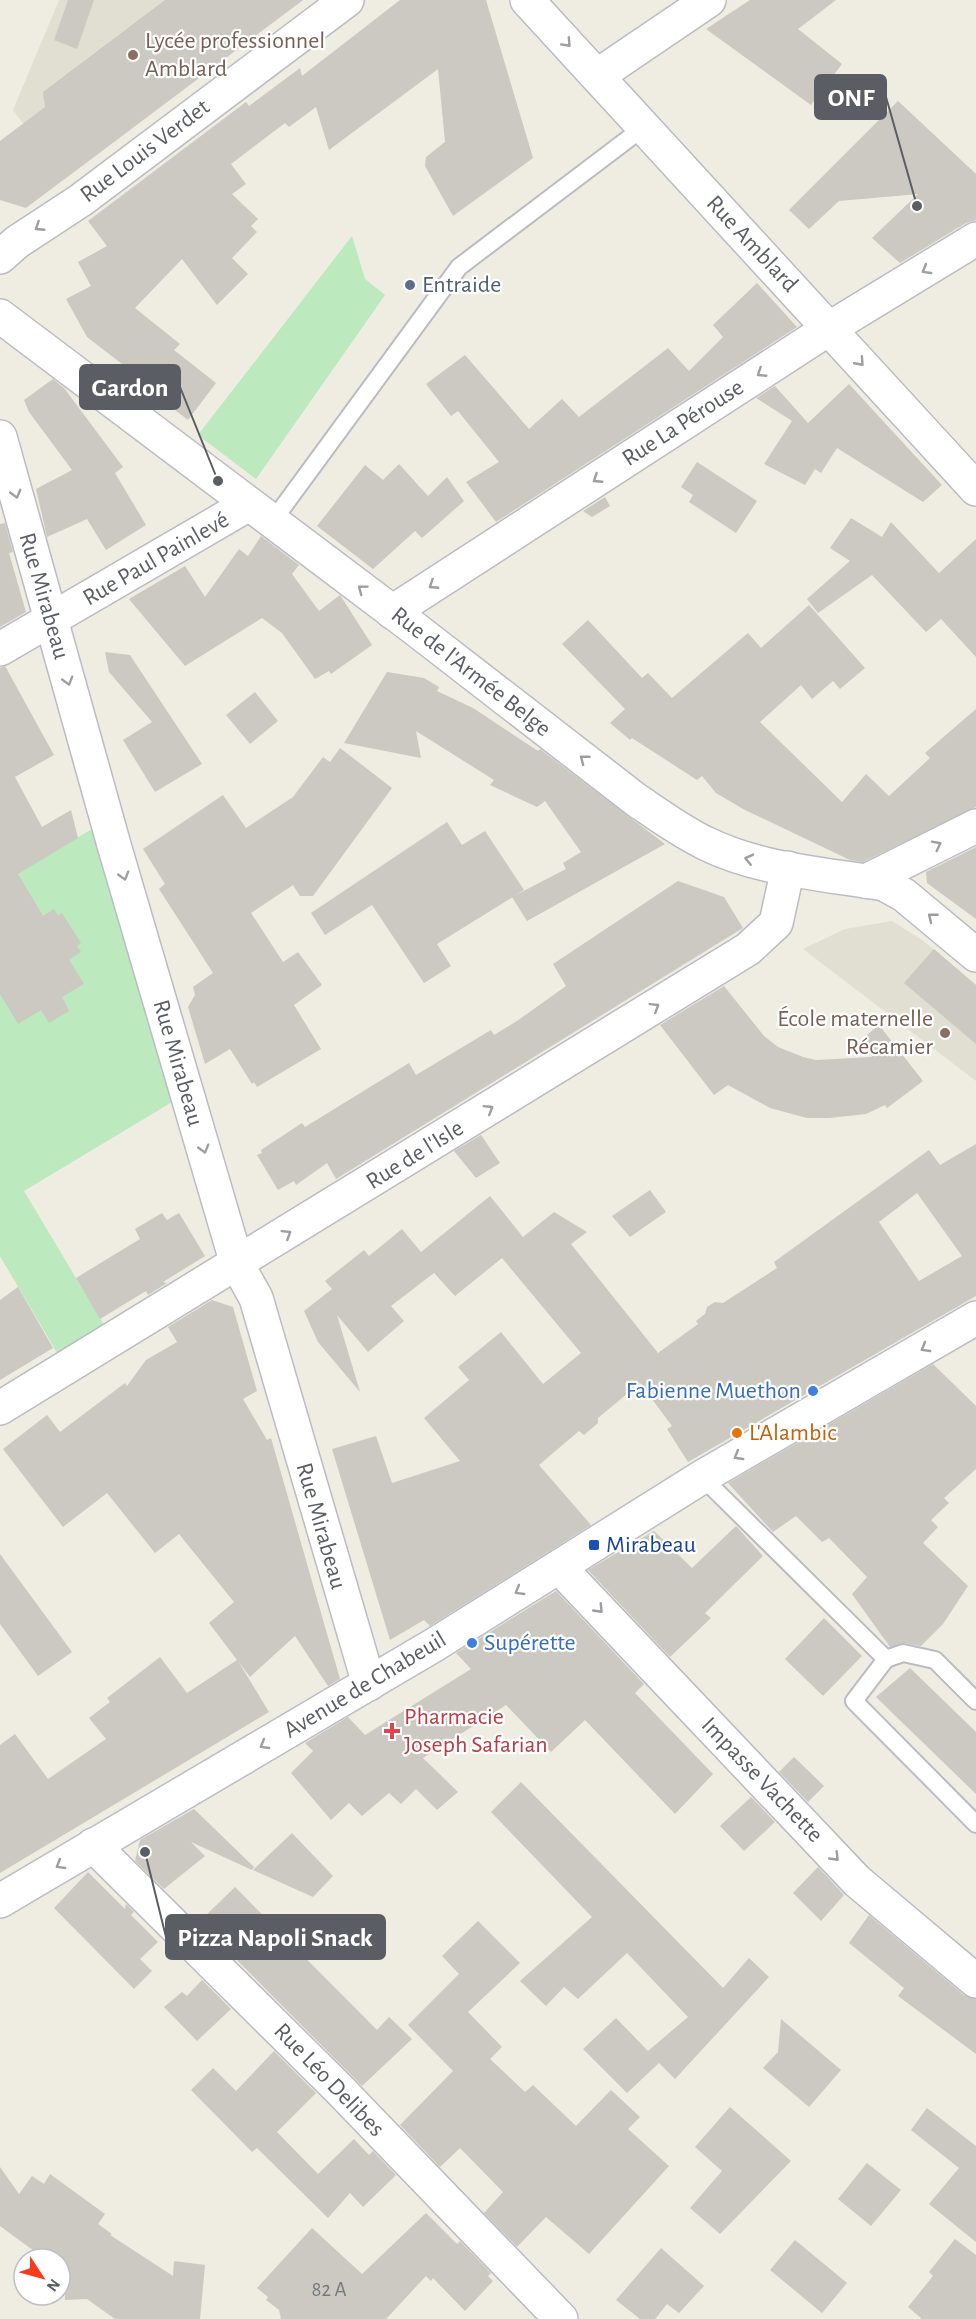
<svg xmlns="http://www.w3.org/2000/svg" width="976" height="2319" font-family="'Alegreya Sans',sans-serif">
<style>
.education{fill:#e1dfd2}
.green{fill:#bce9be}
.building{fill:#cbc9c1;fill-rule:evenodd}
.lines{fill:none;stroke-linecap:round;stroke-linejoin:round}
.service-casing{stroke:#babcc2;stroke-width:20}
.minor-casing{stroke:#babcc2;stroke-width:36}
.tertiary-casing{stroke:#babcc2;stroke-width:36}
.secondary-casing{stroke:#babec5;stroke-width:36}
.service{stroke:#fff;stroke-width:16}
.minor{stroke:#fff;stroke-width:33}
.tertiary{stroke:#fff;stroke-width:33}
.secondary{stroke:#fff;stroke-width:33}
.oneway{stroke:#9c9ea2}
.education-dot{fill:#8d6e63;stroke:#fff;stroke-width:2}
.service-dot{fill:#5c6f8a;stroke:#fff;stroke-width:2}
.shop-dot{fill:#3f7fe0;stroke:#fff;stroke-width:2}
.food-dot{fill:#e8710a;stroke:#fff;stroke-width:2}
.transit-dot{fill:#1a4fb4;stroke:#fff;stroke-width:2}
.health-dot{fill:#e0444e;stroke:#fff;stroke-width:2}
.labels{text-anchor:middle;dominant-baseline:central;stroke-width:4.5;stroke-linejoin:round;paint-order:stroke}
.number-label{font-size:21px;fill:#76797b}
.education-label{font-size:24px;fill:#785e54;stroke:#fff;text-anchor:start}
.street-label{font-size:24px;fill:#5a5e64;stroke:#fff}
.service-label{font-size:24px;fill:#4e5e75;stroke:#fff;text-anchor:start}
.shop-label{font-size:24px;fill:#366cbe;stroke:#fff;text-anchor:end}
.food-label{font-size:24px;fill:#c56008;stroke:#fff;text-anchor:start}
.transit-label{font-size:24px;fill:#164399;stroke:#fff;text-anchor:start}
.health-label{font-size:24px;fill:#be3a42;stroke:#fff;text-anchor:start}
.leader{fill:none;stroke:#5a5e64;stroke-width:2}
.callout-dot{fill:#5a5e64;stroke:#fff;stroke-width:2}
.callout{fill:#5a5e64;stroke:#5a5e64;stroke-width:2}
.callout-label{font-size:26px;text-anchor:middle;font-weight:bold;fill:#fff}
</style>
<rect width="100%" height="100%" fill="#efece2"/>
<g class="education">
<polygon points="59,0 303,0 65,179 13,110"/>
<polygon points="892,921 922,940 976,985 976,1081 803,949 845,929"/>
</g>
<g class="green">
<polygon points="352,236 365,279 385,295 256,479 198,435"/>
<polygon points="107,820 187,1093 24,1191 113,1340 66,1368 0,1256 0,884"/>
</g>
<g class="building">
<polygon points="68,0 94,0 77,49 54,40"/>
<polygon points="165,0 303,0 26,208 0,200 0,141 45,107 43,92"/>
<polygon points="400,0 486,0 533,158 453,216 425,166 426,157 445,142 438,69 329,150 316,107 289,127 285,123 231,164 246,184 232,194 258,219 251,226 257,232 232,258 248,274 217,305 182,259 135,308 180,344 174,350 216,383 188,420 141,384 144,381 87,337 66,299 91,286 78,262 107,246 88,221 246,102 249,106 300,68 302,76"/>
<polygon points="750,0 836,0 798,29 842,64 811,105 706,29"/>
<polygon points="898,101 976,174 976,220 966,223 900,263 872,238 918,194 839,201 809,229 789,210"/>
<polygon points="757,283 797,327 496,522 466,482 499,462 458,411 451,416 426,384 465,355 529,429 562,399 579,417 668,348 689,371 723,337 713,325"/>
<polygon points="53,379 64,388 123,467 115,473 146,525 106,550 87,519 47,537 36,489 72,470 29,412 24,400"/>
<polygon points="849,384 942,485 923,502 837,448 821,473 815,469 805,485 764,464 792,421 756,398 775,386 808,423"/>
<polygon points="697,462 757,501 736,533 689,502 693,495 681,487"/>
<polygon points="399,464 428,496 447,477 464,501 422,538 415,531 373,569 317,526 365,465 383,480"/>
<polygon points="605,497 610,506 592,517 583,511"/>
<polygon points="851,518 882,537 891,522 939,573 976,539 976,657 941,619 926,632 872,575 818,613 807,599 850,561 830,548"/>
<polygon points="5,523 13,552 9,553 26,612 0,627 0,524"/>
<polygon points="261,536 299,565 292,574 319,611 340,595 342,598 372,645 331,674 329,671 315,679 282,633 262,618 185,666 129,599 185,566 205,597 239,549 248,556"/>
<polygon points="809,605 865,668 840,689 833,681 812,699 801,685 760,722 842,802 866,774 889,796 930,758 925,753 976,709 976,807 863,862 850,860 743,809 716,793 702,776 697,780 632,738 630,740 610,723 625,709 562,644 588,620 642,678 648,673 672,698 748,633 761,648"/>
<polygon points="105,652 130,655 202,764 155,792 123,740 152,722 109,672"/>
<polygon points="5,666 54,755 15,777 42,827 71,810 78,838 18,874 43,916 54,909 58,916 62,913 81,943 77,946 81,952 69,960 84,984 62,997 69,1011 49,1023 41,1010 18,1024 0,994 0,668"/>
<polygon points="387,672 424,678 439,687 437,691 473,708 538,751 540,749 665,844 527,921 512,897 566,869 563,863 581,852 545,801 537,807 490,785 494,780 416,731 421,758 344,743"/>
<polygon points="255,692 278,721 250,744 226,715"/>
<polygon points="340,748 392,788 313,896 300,896 293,885 251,913 283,962 298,952 322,985 294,1005 321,1049 257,1087 254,1082 252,1084 230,1049 205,1064 188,1007 195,995 193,987 213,973 159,889 165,884 143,849 223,795 246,828 293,797 323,757 330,762"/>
<polygon points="447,822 462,845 485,831 524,890 437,944 451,966 424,983 372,905 325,935 311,913"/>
<polygon points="976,847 976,919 927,883 926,872"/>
<polygon points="678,881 724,897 743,928 336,1179 327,1163 296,1185 294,1181 278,1190 257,1155 262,1153 261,1150 302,1123 305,1127 409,1063 416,1075 491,1030 494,1035 517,1021 566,986 553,964"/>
<polygon points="934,949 976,985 976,1044 904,983"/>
<polygon points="724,986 764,1036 778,1047 803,1057 816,1060 872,1057 862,1039 879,1025 923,1081 887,1108 885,1105 866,1114 829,1118 807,1118 770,1108 728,1085 714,1095 660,1025"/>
<polygon points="481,1135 500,1163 476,1178 454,1151"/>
<path d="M976,1144V1296L688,1462L667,1429L672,1426L640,1383L598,1418V1423L584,1435L579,1431L539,1465L591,1525L430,1626L424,1620L390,1640L332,1449L376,1436L392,1483L460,1461L424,1418L469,1380L458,1367L501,1332L543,1384L581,1353L502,1258L455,1296L434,1273L391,1306L404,1321L368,1352L337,1315L360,1392L318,1342L304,1311L332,1289L325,1281L364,1250L369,1256L402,1229L421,1252L490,1196L523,1237L554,1212L587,1232L571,1244L658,1353L698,1324L696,1321L705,1314L707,1307L715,1302L723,1303L777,1268L774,1262L929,1150L940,1165ZM917,1193L962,1256L919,1281L879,1222Z"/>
<polygon points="650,1190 666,1212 630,1237 612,1216"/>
<polygon points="162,1213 167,1220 179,1213 205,1256 163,1282 167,1283 148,1295 146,1291 100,1319 76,1278 140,1239 135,1229"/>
<polygon points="18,1287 53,1348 0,1380 0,1300"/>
<polygon points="212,1300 233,1307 257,1391 243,1399 267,1440 271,1438 340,1679 328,1686 295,1636 250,1677 238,1661 269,1712 0,1873 0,1745 15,1734 48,1779 106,1739 89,1718 110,1702 107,1698 160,1657 187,1693 237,1660 209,1623 234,1602 179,1534 155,1553 107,1493 63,1527 3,1449 47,1415 60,1432 125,1383 127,1386 146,1360 177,1342 168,1327"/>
<polygon points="933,1364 976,1406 976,1469 944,1498 949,1503 931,1520 938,1527 923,1543 968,1586 943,1624 921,1646 905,1643 890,1647 852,1594 867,1577 829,1538 822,1542 796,1516 773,1532 728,1483"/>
<polygon points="736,1526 763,1556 705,1613 711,1618 670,1657 588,1570 654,1531 692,1568"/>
<polygon points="0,1554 72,1652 38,1676 0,1624"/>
<polygon points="556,1591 644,1684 635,1693 713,1774 675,1814 585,1720 551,1752 506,1705 423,1758 458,1792 437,1810 416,1789 401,1804 389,1793 362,1816 349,1803 331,1820 291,1773 313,1751 305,1743 348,1717 365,1735 471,1669 456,1653"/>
<polygon points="824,1618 862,1656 823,1696 785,1659"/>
<polygon points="910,1668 976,1732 976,1794 876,1697"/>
<polygon points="794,1757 824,1786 808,1802 779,1772"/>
<polygon points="521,1782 723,1988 749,1958 769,1977 675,2079 659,2063 627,2093 583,2049 616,2018 648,2051 688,2017 627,1953 578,1999 564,1987 546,2006 520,1981 592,1917 491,1812"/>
<polygon points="751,1797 775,1822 744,1851 720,1826"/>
<polygon points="194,1809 254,1867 252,1870 191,1842 205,1856 164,1889 135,1861 140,1840"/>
<polygon points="292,1833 333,1876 313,1897 253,1870"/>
<polygon points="818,1867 844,1895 821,1921 793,1893"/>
<polygon points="88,1872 125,1909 126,1904 134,1912 131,1915 158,1942 140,1959 152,1971 134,1989 54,1908"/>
<polygon points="235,1887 377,2030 389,2017 412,2039 362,2086 199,1922"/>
<polygon points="869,1915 964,1995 976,1999 976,2054 898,1996 904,1988 849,1943"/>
<polygon points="478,1921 520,1963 468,2012 502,2047 490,2059 525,2092 533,2085 576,2126 611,2090 640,2117 628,2129 669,2166 589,2254 546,2217 517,2247 484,2213 503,2192 460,2148 440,2167 400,2125 453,2071 408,2025 459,1974 442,1956"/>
<polygon points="202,1980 231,2009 197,2041 164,2007 182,1992 187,1996"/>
<polygon points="781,2019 841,2070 809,2107 763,2068 778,2052"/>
<polygon points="274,2051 316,2093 277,2132 318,2174 354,2139 369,2155 373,2151 396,2175 363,2207 350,2193 328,2218 257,2148 252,2152 191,2090 213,2068 236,2091"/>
<polygon points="730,2107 791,2161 720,2234 690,2208 722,2171 695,2147"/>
<polygon points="927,2108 976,2146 976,2242 929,2204 959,2168 911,2130"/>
<polygon points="867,2163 901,2190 871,2226 838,2199"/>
<polygon points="0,2167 19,2194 32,2176 44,2184 50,2174 105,2214 98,2224 112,2234 110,2235 173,2276 174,2261 205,2265 200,2319 115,2319 87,2299 65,2300 64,2273 60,2270 60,2259 45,2259 0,2226"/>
<polygon points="426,2213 457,2244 460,2241 491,2273 488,2276 493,2281 465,2311 433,2278 431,2281 426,2276 386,2319 281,2319 279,2310 266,2300 268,2297 257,2288 312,2228 362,2274"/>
<polygon points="955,2239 976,2255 976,2319 922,2319 908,2307 933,2276 929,2272"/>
<polygon points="795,2240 847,2283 822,2313 770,2270"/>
<polygon points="661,2248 704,2286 679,2313 667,2304 655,2319 640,2319 616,2300"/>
</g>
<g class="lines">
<defs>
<g id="service">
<polyline points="272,522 459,267 644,127"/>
<polyline points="702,1477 886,1659"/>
<polyline points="976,1701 935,1660 903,1653 886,1659 854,1701 976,1824"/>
</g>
<g id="minor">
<polyline points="597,76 709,0"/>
<polyline points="0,257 17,242 81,200 347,0"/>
<polyline points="0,437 114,845 237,1264 256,1298 369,1684"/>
<polyline points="392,612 830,328 976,239"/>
<polyline points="0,649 249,504"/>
<polyline points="866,881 976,826"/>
<polyline points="0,1408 748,949 776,923 788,868"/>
<polyline points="559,1567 857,1881 976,1981"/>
<polyline points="93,1845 339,2089 561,2319"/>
</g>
<g id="tertiary">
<polyline points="527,0 976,489"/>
<path d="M0,316L414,628L635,799C657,814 680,831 705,843C759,870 825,874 884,884L904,895L976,955"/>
</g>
<polyline id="secondary" points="0,1901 434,1645 702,1477 976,1318"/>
</defs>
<use href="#service" class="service-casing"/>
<use href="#minor" class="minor-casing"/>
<use href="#tertiary" class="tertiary-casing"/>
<use href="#secondary" class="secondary-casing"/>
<use href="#service" class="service"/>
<use href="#minor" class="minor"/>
<use href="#tertiary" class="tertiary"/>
<use href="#secondary" class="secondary"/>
</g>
<defs><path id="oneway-chevron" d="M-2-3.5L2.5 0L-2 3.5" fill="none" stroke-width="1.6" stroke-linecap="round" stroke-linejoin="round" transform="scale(1.5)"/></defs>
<g class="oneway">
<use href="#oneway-chevron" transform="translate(567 43) rotate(47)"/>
<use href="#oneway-chevron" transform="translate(39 227) rotate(147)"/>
<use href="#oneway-chevron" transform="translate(926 270) rotate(149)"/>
<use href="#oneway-chevron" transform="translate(860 362) rotate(48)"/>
<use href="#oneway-chevron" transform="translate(761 373) rotate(147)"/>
<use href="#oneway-chevron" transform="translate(597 479) rotate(147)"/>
<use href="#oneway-chevron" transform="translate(16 494) rotate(75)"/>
<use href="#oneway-chevron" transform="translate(433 585) rotate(147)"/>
<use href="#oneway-chevron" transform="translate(362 589) rotate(-143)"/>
<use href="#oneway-chevron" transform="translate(68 681) rotate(74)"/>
<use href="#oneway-chevron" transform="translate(584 759) rotate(-142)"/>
<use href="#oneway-chevron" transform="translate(937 845) rotate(-27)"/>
<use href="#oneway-chevron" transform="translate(749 859) rotate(-167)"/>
<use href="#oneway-chevron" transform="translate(124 876) rotate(74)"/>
<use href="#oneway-chevron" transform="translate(932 917) rotate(-141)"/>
<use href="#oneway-chevron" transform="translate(655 1007) rotate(-32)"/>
<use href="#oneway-chevron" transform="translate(489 1109) rotate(-32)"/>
<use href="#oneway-chevron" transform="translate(204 1149) rotate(74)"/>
<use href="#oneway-chevron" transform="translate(287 1234) rotate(-32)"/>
<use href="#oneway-chevron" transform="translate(925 1348) rotate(150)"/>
<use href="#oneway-chevron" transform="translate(738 1456) rotate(150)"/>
<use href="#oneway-chevron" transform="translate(519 1591) rotate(149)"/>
<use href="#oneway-chevron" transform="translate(599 1609) rotate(46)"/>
<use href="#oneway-chevron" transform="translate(264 1745) rotate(150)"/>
<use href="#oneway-chevron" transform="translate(835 1857) rotate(46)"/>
<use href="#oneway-chevron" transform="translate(60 1865) rotate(149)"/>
</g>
<g class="education-dot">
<circle cx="133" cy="55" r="6"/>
<circle cx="945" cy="1033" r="6"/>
</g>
<circle class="service-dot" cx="410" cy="285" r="6"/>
<g class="shop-dot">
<circle cx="813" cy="1391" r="6"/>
<circle cx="472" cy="1643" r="6"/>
</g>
<circle class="food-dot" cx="737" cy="1433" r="6"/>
<rect class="transit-dot" x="588" y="1539" width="12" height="12" rx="3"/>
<path class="health-dot" d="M389 1722h6v6h6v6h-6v6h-6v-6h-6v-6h6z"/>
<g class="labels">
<g class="number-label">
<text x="329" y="2289">82 A</text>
</g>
<g class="education-label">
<text x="145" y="41">Lycée professionnel<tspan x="145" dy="28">Amblard</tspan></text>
<text x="933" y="1019" text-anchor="end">École maternelle<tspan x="933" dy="28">Récamier</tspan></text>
</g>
<g class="street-label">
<text transform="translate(145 151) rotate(-37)">Rue Louis Verdet</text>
<text transform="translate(752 244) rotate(47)">Rue Amblard</text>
<text transform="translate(683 423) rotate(-33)">Rue La Pérouse</text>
<text transform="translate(156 559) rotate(-30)">Rue Paul Painlevé</text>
<text transform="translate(44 596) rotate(74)">Rue Mirabeau</text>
<text transform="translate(471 672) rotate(38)">Rue de l'Armée Belge</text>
<text transform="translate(178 1063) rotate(74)">Rue Mirabeau</text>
<text transform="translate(415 1155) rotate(-32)">Rue de l'Isle</text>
<text transform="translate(321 1526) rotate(74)">Rue Mirabeau</text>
<text transform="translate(365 1685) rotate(-31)">Avenue de Chabeuil</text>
<text transform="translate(762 1780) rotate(46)">Impasse Vachette</text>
<text transform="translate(329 2080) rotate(46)">Rue Léo Delibes</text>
</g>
<g class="service-label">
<text x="422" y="285">Entraide</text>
</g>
<g class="shop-label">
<text x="801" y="1391">Fabienne Muethon</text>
<text x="484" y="1643" text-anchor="start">Supérette</text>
</g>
<g class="food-label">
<text x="749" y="1433">L'Alambic</text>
</g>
<g class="transit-label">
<text x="606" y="1545">Mirabeau</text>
</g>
<g class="health-label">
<text x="404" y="1717">Pharmacie<tspan x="404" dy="28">Joseph Safarian</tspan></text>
</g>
</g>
<path class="leader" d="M917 206L886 97M218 481L180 387M145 1852L166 1937"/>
<g class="callout-dot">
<circle cx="917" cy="206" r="6"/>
<circle cx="218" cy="481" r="6"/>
<circle cx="145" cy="1852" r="6"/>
</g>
<g class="callout">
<rect x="815" y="75" width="71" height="44" rx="6"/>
<rect x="80" y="365" width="100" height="44" rx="6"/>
<rect x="166" y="1915" width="219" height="44" rx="6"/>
</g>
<g class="callout-label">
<text x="851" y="106">ONF</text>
<text x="130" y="396">Gardon</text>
<text x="275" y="1946">Pizza Napoli Snack</text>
</g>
<g transform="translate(42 2277) rotate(126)"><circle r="28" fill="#ffffff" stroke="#bdbfc1" stroke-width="1.5"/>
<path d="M0-4.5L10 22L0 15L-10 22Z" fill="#f83b1e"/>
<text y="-9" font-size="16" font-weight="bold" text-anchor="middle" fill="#5a5e64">N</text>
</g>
</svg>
